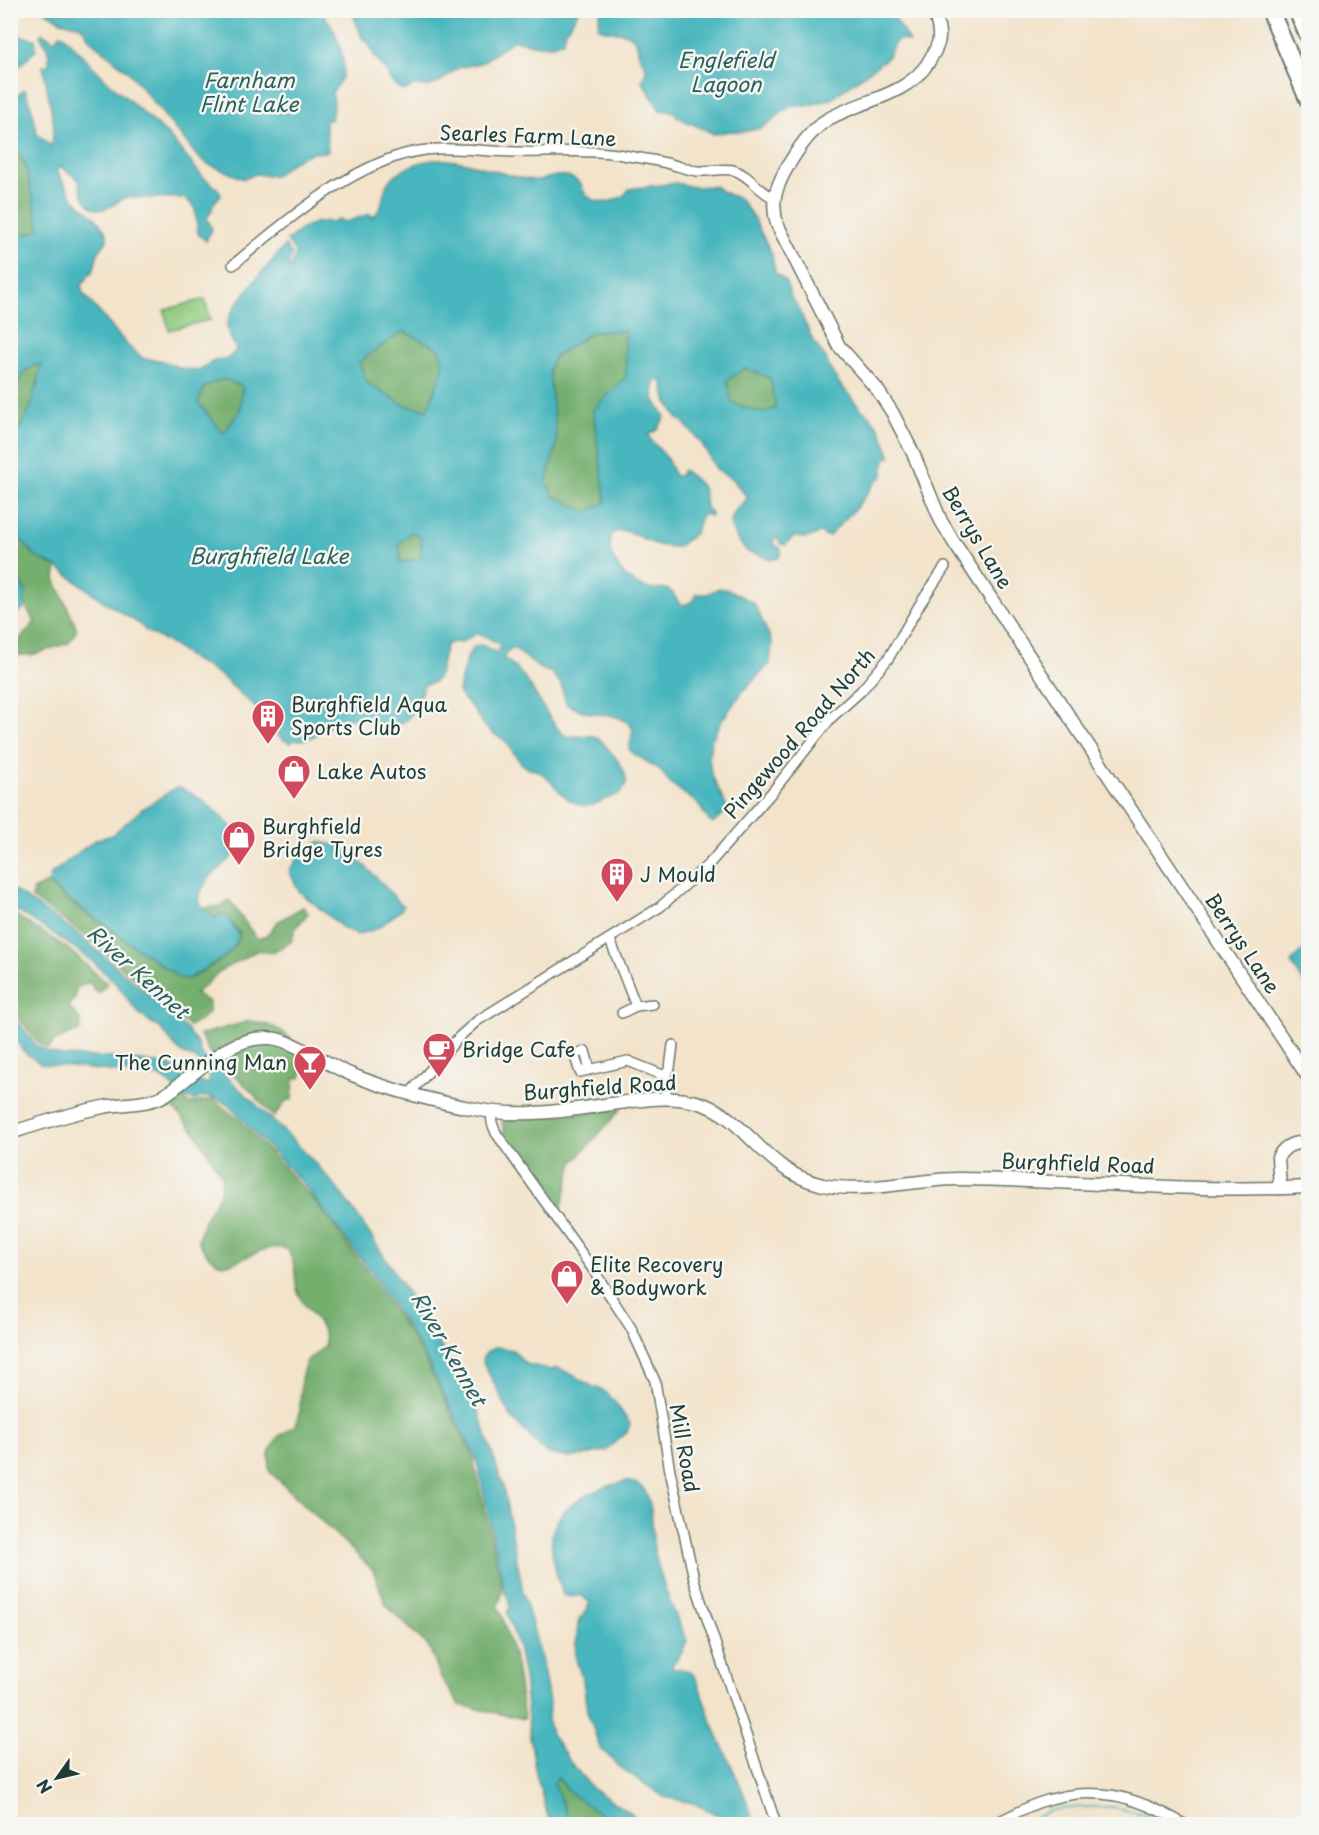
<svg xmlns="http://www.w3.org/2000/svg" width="1319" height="1835" font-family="'Playpen Sans',sans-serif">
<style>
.green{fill:#91cb80;stroke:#58845a;stroke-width:1.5}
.forest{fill:#74af6e;stroke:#4a7651;stroke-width:1.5}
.water{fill:#47b6be;stroke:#337a79;stroke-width:1.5;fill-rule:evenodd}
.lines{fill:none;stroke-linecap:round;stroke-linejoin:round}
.stream{stroke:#47b6be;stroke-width:2}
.minor-casing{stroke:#697769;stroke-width:12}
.tertiary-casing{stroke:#697769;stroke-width:15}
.motorway-casing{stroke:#697769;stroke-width:20}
.minor{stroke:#fff;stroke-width:9}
.tertiary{stroke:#fff;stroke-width:12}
.motorway{stroke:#fff;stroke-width:16}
.labels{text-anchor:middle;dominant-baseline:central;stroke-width:5;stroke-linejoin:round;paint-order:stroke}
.street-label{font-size:20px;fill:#1f3d34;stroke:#f6f6f2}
.poi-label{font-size:20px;fill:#1f3d34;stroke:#f6f6f2;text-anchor:start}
.water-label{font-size:21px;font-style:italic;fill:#2b615d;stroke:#f6f6f2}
</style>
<rect width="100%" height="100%" fill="#f6f6f2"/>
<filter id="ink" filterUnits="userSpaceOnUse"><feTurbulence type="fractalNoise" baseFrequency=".0167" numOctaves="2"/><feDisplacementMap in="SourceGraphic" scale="12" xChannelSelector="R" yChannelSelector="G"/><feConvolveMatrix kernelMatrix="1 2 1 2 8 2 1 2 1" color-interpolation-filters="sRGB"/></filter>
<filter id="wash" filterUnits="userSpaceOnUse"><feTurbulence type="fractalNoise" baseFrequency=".008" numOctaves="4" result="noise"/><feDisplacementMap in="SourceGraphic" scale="24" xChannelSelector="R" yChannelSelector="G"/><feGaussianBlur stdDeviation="1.35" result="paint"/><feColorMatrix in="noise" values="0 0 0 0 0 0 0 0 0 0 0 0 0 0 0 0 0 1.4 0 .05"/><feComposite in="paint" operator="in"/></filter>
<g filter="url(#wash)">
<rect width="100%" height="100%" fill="#f3e3cb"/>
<polygon class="green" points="205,299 210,320 169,330 164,310"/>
<g class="forest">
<polygon points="11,145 25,163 40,229 25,235 11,225"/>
<polygon points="403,331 440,349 443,368 428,410 404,405 366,383 359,362"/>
<polygon points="625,331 626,376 593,410 606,503 588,513 553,496 546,482 557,442 549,370 554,357 592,332"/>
<path d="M39,364L42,365L31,407L18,431L12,448L11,463L17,500V520L36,557L57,567L55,579L77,629L69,643L32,655H13L19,640L35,622C28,612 22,604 26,592L11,567V397L18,385L24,371Z"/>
<polygon points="744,368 770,378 776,408 762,413 732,403 727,381"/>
<polygon points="223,379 242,385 240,411 223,435 198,402 205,386"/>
<polygon points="413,531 421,538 422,558 400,563 399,544"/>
<path d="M48,883L63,897L180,978L188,980C206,968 235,957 240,934L228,918L222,914L215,918L203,908L221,906L229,900L257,939L266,936L277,922L303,907L308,913L295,929L291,942L271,953L258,950L220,971L195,994L209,1002V1011L200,1021L189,1026L86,936L32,898L34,889Z"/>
<polygon points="10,912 66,947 107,983 99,993 94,991 90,982 76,988 75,998 68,1006 80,1019 81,1030 57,1040 47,1049 36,1040 11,1007"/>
<path d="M249,1021C270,1024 294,1031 298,1054L305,1057L301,1078H294L292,1100H287L274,1117C259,1102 235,1069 215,1063L200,1035Z"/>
<path d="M180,1094L189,1104L213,1099L238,1119L315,1201L370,1275L421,1352L472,1454L502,1587L501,1599L497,1607L501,1613L516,1665L524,1719L459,1705L441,1678L429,1647L386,1605L373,1570L269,1471V1453L278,1437L295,1425L300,1411L301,1378L306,1362L325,1346C326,1321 308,1316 299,1295C292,1279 299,1268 287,1249C283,1248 277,1247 272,1248C237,1254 224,1285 198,1241L203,1222L220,1194L222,1176L196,1133L169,1103Z"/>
<polygon points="621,1109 573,1163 561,1210 504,1136 502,1121"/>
<polygon points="559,1778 570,1793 615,1824 570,1824 554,1783"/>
</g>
<g class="water">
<path d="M296,10L301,15L307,13L308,10L320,11C334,24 348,58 342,77C340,82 335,88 332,93L334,103L331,120H325L328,151C322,153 315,152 309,154C299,156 282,169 275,176L256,174L244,179L208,164L197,156L128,71L91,41L81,26L61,21L45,11Z"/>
<path d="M356,10H579V11L566,30L563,41C545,50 532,43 514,40L481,63L458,68L438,83L430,86H414L403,91L391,82L385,69L375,57L369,44L362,38L354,17Z"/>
<path d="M600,11H891L909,42L900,39L895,42L887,58L831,99L807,106H791L762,128L742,132L731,131L714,134L679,118L674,112L660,110L642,81C650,63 645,69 639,54C637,49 638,44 635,40C627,29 609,34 598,27Z"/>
<path d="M42,33L54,40L60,34L63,35L105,79L168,135L202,176L218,189L221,195L213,204L212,210L207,218L212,229L206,241L198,234L195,209L187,199C171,196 156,198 140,198C135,198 129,196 126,198C118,200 112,207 104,209C88,213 80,192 79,180L61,167L56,170L74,199L95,217L107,234V241L98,253L94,269L82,285V292L128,346L144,359L160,360L184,369L199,370L214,361L229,358L236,350C234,343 228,335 227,327C225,311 273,260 285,246L292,254L288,266L291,267L296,253L287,241C301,228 314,219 334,222L338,219L346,222L370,214L373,217C385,206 381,197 387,184C392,174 412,165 422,162C457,152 499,177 535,180C546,181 555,173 567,176C570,177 576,180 579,182C583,185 581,186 583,190C589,202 604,204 615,200C622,197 626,195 629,189L676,183L693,187L715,186L723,192L740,199L753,217L772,254L775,272L785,281L791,297L798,307L813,341L826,358L831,371L839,383L861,409L870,416L880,429L891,457H886L883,467V476L878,479L855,509L829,536H824L820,533L807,538L793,537L785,545L781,544L777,537L772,542L781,549V554L778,558L771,560L757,554L748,552C739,543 725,526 734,513C737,507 743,503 748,498L733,480L716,469L702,444L683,422L677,418L666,400L663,383L659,380L655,383C650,402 658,402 665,417L657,430L649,434L650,439L666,457L675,476H680L683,470C701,484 705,485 706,509L710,511L711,516L702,514L695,533L678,547C669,547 659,546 650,542C636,536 626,526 611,534C605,559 627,585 652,589C656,590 661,587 666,589C675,591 675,600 681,605C688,604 694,602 696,594H707L719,588L729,590L754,603L772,642L770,664L743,691L722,720L711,741L709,756L711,773L728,810L713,823L710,822L698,804L671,784L659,769L634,754L629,749L633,729C624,714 605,715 589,713C582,711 574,707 566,704L561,684L552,673L539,668L515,649H509L503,658C532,675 539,710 562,733C573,743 590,727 603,743C613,754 637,779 620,793C615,797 608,797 603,800C594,805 588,808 578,804C560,798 554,781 540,772C536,769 531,770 527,768C518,762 513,751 507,743C503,738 497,736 492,733C483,726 479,717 472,708C467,701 461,700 458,691C461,681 467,643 480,645C485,645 492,651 497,653L501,645L487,637L476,634L460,643L454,642L447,644C441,654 443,675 434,682C431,683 427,683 424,685C414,712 407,734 373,724V721C363,719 353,717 343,720C325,725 314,743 294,740L291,743L282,739L275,732L254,706L220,675L189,657L166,641L147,632L138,623L103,601L57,567L36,557L21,540L17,529V500L11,463L12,448L18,431L31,407L34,391L39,383L38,374L42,365L38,364L24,371L18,385L11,397V225L25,235L40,229L25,163L11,145V111L17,96L25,89L33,113L37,134L52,146L54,125L43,66H48C51,56 47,45 40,36ZM403,331L440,349L443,369L427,410L404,405L367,383L359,362ZM625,331L626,376L593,410L606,502L588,512L553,496L546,482L557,442L549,370L554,357L592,332ZM744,368L770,378L776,408L762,413L732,403L727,381ZM223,379L242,386L240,411L223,434L198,402L205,386ZM412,532L421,538L422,558L400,563L399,544Z"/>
<polygon points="11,34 35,39 36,50 11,74"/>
<polygon points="10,567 26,592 24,599 25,607 11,619"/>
<path d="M177,787C202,795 218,814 237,832C243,853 226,862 212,875C206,881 200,892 198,900L202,907L215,918L223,914L228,918L239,935C235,957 205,967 188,979L180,978L64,896L49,883L50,875L87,846L96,840L112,835L142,809Z"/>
<path d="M319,842C325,843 333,844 338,846C363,859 383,886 403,906L401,910L378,928L357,935L342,927L299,891L289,871L299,857Z"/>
<path d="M11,888L74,931L160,1004L187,1030L198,1045L201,1053L215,1069L220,1070C262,1111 315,1157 349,1204C392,1264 427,1328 468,1388L479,1413L503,1486L523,1592L541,1657L549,1702L548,1722L551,1734L570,1762L593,1789L633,1815L640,1824H615L570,1793L558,1778L554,1783L570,1824H550L536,1774L529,1730L524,1677L518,1646L507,1613L510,1608L508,1597L505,1594L478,1466L474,1454L421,1349L372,1273L305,1186L228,1105C218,1099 207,1093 195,1100L186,1098L180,1091L158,1076L41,1064L23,1051L11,1033L10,1011L35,1044L47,1052L63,1056L117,1058L169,1065L203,1083H210L208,1072L195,1058C179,1056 171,1040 161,1029C155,1024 147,1021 142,1016C131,1006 125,994 116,984C88,953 45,929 11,907Z"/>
<polygon points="1308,945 1308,990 1291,962"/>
<path d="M496,1347L513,1350L526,1364L552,1370L556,1368C572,1372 577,1378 590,1385C596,1389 592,1385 599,1388C612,1394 622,1413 630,1424L627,1432L606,1451L569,1458L546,1453L511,1417L483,1362V1357L488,1351Z"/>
<path d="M627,1481C635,1483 642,1485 646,1493C654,1509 651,1531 654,1548C660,1579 673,1612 687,1640L682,1652L672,1665L673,1669C679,1670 686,1668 691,1672C699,1679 702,1696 706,1706C719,1745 741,1780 753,1819L751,1823L728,1820L693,1803L664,1797L621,1768L600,1748L587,1711L583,1681L575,1656L578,1624L590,1603L581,1595L572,1597L563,1595C557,1576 550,1556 552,1536C556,1504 599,1487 627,1481Z"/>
</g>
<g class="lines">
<g class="stream">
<polyline points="10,1801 13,1822 12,1824"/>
<polyline points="1023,1824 1052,1810 1081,1807 1112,1807 1148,1815 1164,1824"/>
</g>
</g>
</g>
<g filter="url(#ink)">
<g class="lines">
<defs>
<g id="minor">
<path d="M233,265C281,225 335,178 395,157C437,142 474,152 517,152C550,153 584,149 617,154C633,157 650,159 666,163C676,165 687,170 697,171C708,172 722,168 733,170C749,174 759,192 774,198"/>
<polyline points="610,940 636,1006 622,1013"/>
<polyline points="636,1006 653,1004"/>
<polyline points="590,1070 585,1051 574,1054 580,1072 628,1061 665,1076"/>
<polyline points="410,1093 460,1036 477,1021 660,907 709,864 773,791 831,718 861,691 888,659 920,604 945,567"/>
<polyline points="666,1098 665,1076 670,1068 673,1045"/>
<polyline points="491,1112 492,1123 496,1133 592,1268 631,1328 655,1381 670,1471 695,1583 776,1824"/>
<path d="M992,1824C1008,1818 1022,1809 1038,1803C1093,1783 1136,1796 1184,1824"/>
</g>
<g id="tertiary">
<path d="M934,10C936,19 940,29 939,38C938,48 933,54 928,63C905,98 859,100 825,121C808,133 795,153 785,171C775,190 771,203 777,224L839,346L877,389L892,412L913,453L941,521L953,541L1308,1077"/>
<path d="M10,1133C41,1123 72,1113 103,1107C122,1103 146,1105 163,1096C171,1092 178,1085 185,1080C210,1060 235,1037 269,1038C290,1038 328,1065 350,1074C389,1090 433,1101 475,1109C520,1118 566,1111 611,1104C636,1101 661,1096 686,1100C730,1106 748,1141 780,1165C792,1175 807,1181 823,1185C867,1194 915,1179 959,1179C1076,1180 1192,1193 1308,1187"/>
<path d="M1280,1188L1278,1157C1286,1144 1294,1143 1308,1142"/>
</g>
<g id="motorway">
<polyline points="1270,10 1308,99"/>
<polyline points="1297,10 1308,35"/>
</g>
</defs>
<use href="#minor" class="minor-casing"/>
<use href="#tertiary" class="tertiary-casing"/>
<use href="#motorway" class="motorway-casing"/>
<use href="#minor" class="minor"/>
<use href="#tertiary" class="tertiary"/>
<use href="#motorway" class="motorway"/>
</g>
</g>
<defs>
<symbol id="building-pin" viewBox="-11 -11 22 30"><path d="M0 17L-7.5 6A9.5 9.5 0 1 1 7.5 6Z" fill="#d1495b" stroke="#f6f6f2"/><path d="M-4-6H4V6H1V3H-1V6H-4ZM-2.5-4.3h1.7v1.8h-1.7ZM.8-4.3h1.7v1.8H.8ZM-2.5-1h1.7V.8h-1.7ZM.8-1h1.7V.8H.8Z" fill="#fff"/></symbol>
<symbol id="shop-pin" viewBox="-11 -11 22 30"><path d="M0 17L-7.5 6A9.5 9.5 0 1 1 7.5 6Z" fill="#d1495b" stroke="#f6f6f2"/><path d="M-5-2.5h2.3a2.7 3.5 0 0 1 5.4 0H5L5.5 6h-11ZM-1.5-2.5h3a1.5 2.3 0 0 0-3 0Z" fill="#fff"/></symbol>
<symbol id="cafe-pin" viewBox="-11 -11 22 30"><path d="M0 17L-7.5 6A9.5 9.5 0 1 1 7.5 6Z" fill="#d1495b" stroke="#f6f6f2"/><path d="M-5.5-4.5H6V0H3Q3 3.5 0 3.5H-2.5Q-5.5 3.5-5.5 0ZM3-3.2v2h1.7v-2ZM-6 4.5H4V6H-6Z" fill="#fff"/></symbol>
<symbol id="bar-pin" viewBox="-11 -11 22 30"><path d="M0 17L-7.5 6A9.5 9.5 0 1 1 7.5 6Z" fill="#d1495b" stroke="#f6f6f2"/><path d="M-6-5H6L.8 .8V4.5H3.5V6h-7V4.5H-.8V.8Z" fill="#fff"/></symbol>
</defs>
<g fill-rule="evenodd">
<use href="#building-pin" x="249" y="697" width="38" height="52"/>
<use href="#shop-pin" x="275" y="752" width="38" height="52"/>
<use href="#shop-pin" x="220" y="818" width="38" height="52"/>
<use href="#building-pin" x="598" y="855" width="38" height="52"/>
<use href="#cafe-pin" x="420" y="1030" width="38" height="52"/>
<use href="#bar-pin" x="291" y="1043" width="38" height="52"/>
<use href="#shop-pin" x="548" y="1257" width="38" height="52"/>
</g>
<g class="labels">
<g class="street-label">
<text transform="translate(528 135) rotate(2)">Searles Farm Lane</text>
<text transform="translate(978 537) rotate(59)">Berrys Lane</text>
<text transform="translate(799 733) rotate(-49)">Pingewood Road North</text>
<text transform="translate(1243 943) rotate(56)">Berrys Lane</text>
<text transform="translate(600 1087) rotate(-4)">Burghfield Road</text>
<text transform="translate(1078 1163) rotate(2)">Burghfield Road</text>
<text transform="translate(685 1448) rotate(80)">Mill Road</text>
</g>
<g class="poi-label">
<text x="291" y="704">Burghfield Aqua<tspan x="291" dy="23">Sports Club</tspan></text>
<text x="317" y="771">Lake Autos</text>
<text x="262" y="826">Burghfield<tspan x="262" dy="23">Bridge Tyres</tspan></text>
<text x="640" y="874">J Mould</text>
<text x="462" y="1049">Bridge Cafe</text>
<text x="287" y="1062" text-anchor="end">The Cunning Man</text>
<text x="590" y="1264">Elite Recovery<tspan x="590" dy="23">&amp; Bodywork</tspan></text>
</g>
<g class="water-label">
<text x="726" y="59">Englefield<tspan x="726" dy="24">Lagoon</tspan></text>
<text x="249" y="79">Farnham<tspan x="249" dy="24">Flint Lake</tspan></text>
<text x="269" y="555">Burghfield Lake</text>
<text transform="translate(139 971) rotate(42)">River Kennet</text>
<text transform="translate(450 1348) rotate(60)">River Kennet</text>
</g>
</g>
<rect width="1319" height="1835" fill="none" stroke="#f6f6f2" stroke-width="36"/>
<g transform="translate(57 1778) rotate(236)" stroke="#f6f6f2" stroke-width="4.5" paint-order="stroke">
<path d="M0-4.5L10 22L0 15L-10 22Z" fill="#1f3d34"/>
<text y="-9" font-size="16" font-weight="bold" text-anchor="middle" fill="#1f3d34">N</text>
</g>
</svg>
